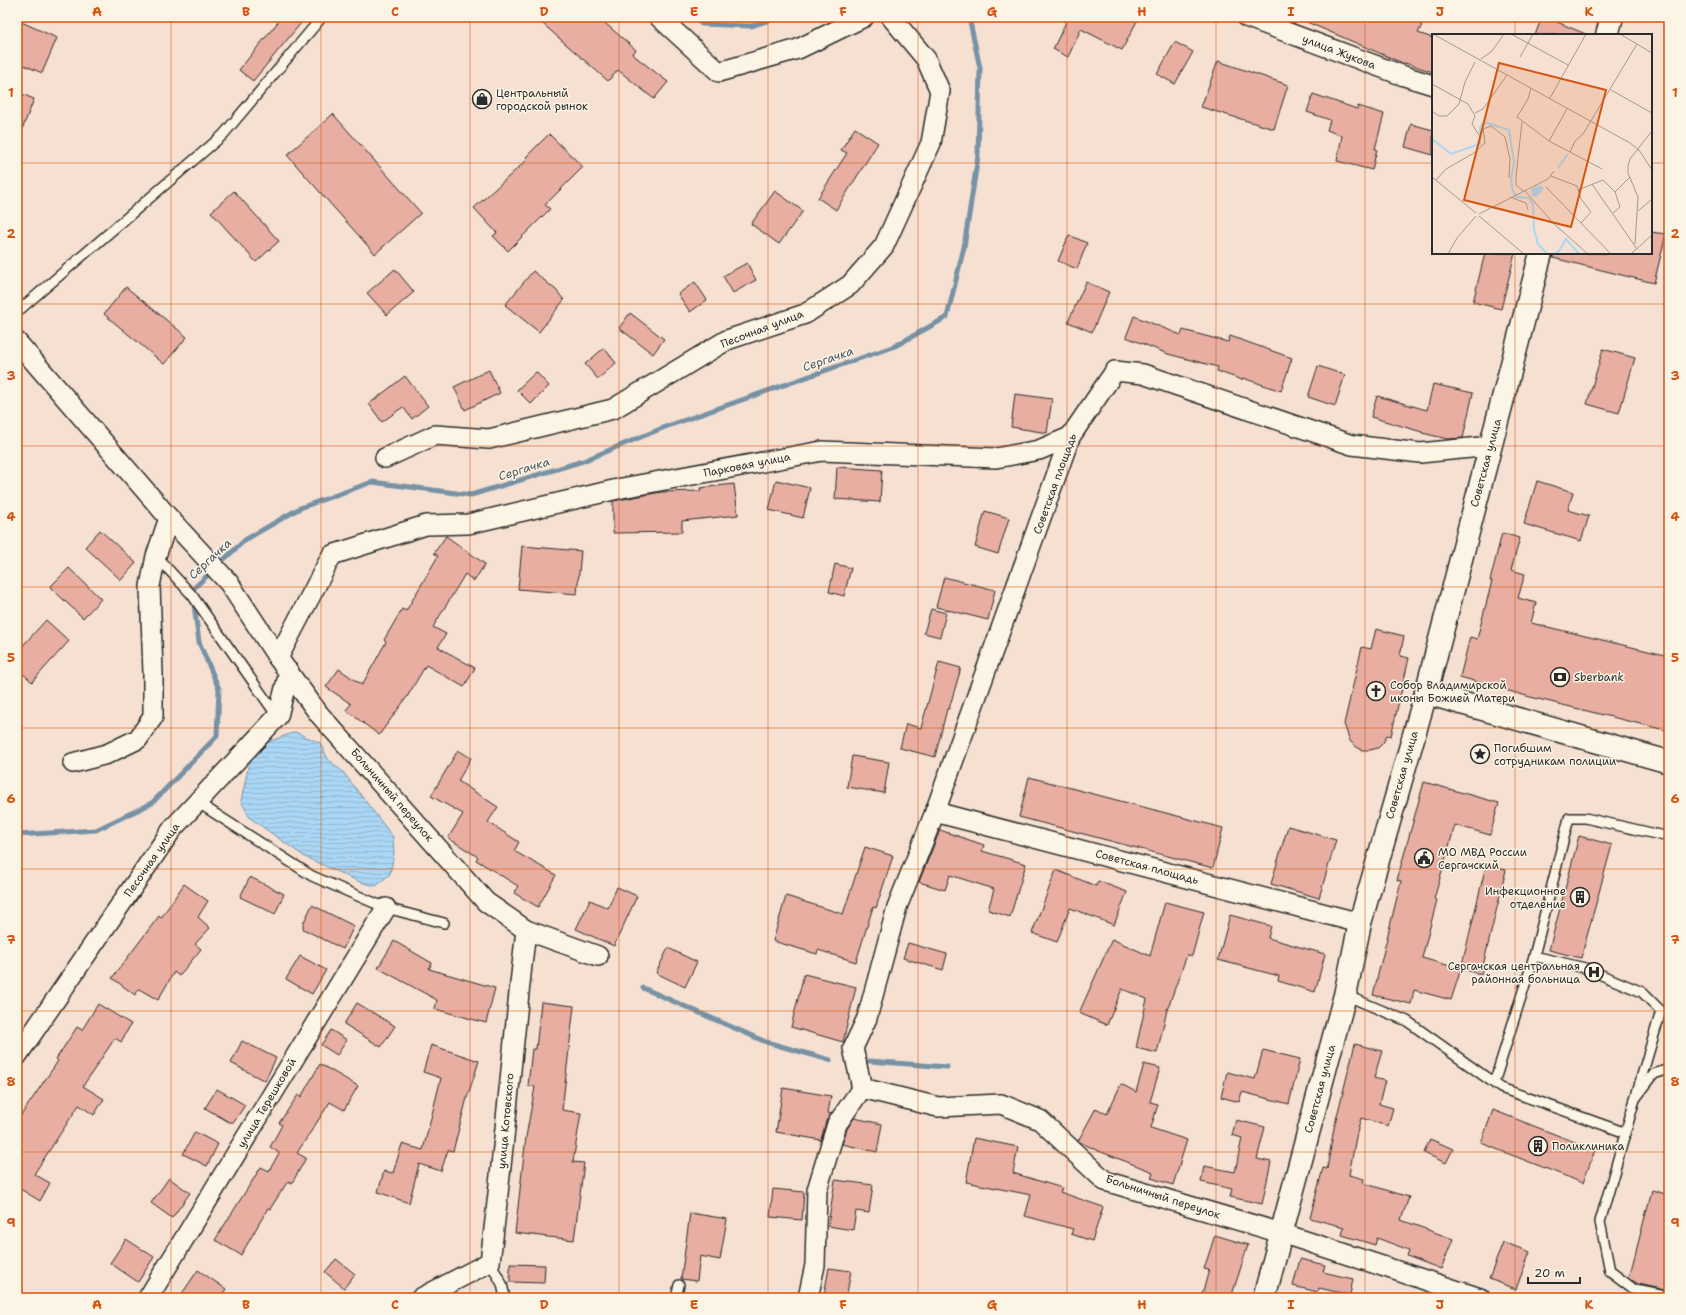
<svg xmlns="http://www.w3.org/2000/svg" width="1686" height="1315" font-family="'Shantell Sans',sans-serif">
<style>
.water{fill:url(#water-rules);stroke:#7792a5}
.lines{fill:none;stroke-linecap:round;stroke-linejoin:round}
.stream{stroke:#7792a5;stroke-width:5}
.building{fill:#e8aea2;stroke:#2b2b2b}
.service-casing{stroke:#2b2b2b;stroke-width:12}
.minor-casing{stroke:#2b2b2b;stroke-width:22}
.secondary-casing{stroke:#2b2b2b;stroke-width:25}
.service{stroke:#fcf5e5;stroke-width:9}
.minor{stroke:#fcf5e5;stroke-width:19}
.secondary{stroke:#fcf5e5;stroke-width:22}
.grid{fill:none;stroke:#d5540f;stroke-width:1;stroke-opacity:0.55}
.labels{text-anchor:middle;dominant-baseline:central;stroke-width:3;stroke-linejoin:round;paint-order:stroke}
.street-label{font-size:11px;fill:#2b2b2b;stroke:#fcf5e5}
.poi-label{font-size:11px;fill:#2b2b2b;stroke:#fcf5e5;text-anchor:start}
.water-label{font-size:12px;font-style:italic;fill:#4b565e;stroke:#fcf5e5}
.inset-river{fill:none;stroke:#aad7f6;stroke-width:2}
.inset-road{fill:none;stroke:#a5988f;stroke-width:1}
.view{fill:#d5540f;fill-opacity:0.15;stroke:#d5540f;stroke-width:2}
.inset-edge{fill:none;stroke:#2b2b2b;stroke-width:2}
.neatline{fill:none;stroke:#d5540f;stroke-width:1.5}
.grid-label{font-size:13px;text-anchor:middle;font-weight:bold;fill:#d5540f}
</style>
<defs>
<pattern id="water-rules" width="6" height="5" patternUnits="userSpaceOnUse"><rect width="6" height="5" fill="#aad7f6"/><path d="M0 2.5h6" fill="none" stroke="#92b9d3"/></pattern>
</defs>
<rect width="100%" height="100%" fill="#f6e0d1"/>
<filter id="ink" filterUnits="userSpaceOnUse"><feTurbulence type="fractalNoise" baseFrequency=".025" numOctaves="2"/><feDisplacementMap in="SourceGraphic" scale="8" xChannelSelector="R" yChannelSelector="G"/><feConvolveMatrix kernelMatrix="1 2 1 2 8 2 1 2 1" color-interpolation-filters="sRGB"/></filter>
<g filter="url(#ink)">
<polygon class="water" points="295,732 320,743 328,759 343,772 393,837 394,854 390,874 376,886 360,882 305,857 250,818 241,801 249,764 268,742"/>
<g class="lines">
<g class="stream">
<polyline points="694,17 702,24 751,26 779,17"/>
<polyline points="218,565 245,540 300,508 372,482 471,495 583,461 665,427 895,346 947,317 964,247 978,156 980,68 969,17"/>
<polyline points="17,835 96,830 152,803 217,736 219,689 199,642 192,590 212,571"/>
<polyline points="643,988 766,1042 830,1060"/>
<polyline points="869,1061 947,1067"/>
</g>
</g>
<g class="building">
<polygon points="282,17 306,17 253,81 239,70"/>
<polygon points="535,17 598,17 636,50 632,54 668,82 654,99 618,70 608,81"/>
<polygon points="1056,17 1139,17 1122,50 1081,29 1068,57 1053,49 1066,22"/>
<polygon points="1295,17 1403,17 1422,25 1418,33 1433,38 1433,72 1405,63 1405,64"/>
<polygon points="1542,17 1545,17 1588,35 1535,35"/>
<polygon points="17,20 57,38 42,73 17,62"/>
<polygon points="1175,42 1193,52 1175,84 1157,74"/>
<polygon points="1218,61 1288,85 1274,129 1201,107"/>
<polygon points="17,92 34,99 18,140 17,140"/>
<polygon points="1313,94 1357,109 1358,106 1384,114 1375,149 1377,149 1372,170 1337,161 1342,136 1327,130 1330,120 1307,112"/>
<polygon points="333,114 421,213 375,254 287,155"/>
<polygon points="1411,124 1433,130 1433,155 1405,147"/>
<polygon points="855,128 878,143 836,210 818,198 847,153 841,150"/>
<polygon points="549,134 583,167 545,205 550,209 508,251 493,236 497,233 474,208 528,159 526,157"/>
<polygon points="234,191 279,241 256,262 211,212"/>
<polygon points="775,191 803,211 779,244 751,224"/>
<polygon points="1651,232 1666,234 1654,283 1553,258 1553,253 1651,253"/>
<polygon points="1069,235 1087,243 1077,269 1058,261"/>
<polygon points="1485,253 1515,253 1501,309 1473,302"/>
<polygon points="747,263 756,280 733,293 723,276"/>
<polygon points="395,269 414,292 387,315 367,293"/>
<polygon points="533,271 556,290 564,300 539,332 505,305"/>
<polygon points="695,282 707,300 690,312 678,294"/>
<polygon points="1086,282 1109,292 1092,332 1068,322"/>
<polygon points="126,287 187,337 164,364 104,314"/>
<polygon points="630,313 664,339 653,354 619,328"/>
<polygon points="1134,316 1181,335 1183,330 1228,342 1230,336 1292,358 1281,391 1243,378 1242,380 1217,371 1218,367 1168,354 1126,337"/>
<polygon points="604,348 616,363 598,379 585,364"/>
<polygon points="1603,349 1635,358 1619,413 1587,404"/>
<polygon points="1318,366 1345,375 1335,406 1308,397"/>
<polygon points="489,370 500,393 465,410 454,387"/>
<polygon points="536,372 549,386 531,404 517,390"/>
<polygon points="405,376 428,406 412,419 403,407 382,422 369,404"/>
<polygon points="1433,384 1473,393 1463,438 1448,439 1422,433 1422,432 1371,417 1377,396 1427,410"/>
<polygon points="1015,394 1052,399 1047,433 1011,427"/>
<polygon points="837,467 882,470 880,502 835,499"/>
<polygon points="776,480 810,488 803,518 769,510"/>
<polygon points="1537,481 1573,492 1568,510 1589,516 1581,541 1524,524"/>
<polygon points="734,484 738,515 682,521 682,532 613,533 613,501 661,492 701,491 700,488"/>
<polygon points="985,511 1009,518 998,554 975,547"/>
<polygon points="100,530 136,563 121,580 85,547"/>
<polygon points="1502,533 1520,538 1511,570 1525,574 1518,598 1536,603 1531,623 1669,656 1669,731 1530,697 1460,677 1470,637 1477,639 1492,581 1490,581"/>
<polygon points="446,536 485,564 474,581 465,574 433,627 446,634 438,647 475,668 464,687 426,665 407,697 379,735 346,710 351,704 326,687 339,669 362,685 386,642 384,640 402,609 406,611 438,556 434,553"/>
<polygon points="522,546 581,551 577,594 518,589"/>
<polygon points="835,564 851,568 844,596 829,592"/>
<polygon points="69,568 101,599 83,618 50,587"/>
<polygon points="944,577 995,590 988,620 936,607"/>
<polygon points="931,609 946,613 940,637 924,633"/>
<polygon points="46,620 69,641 32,682 17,668 17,652"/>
<polygon points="1376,629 1404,636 1400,656 1409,658 1391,736 1387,735 1383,743 1378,748 1370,750 1362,750 1355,746 1350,741 1344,724 1362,647 1371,649"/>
<polygon points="939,662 961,668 949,709 947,709 935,757 900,748 906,724 921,728"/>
<polygon points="458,750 471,758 458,781 498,807 488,822 519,842 514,851 556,875 538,907 514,893 518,886 476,860 478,857 448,838 463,814 431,796"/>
<polygon points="852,756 889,762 884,793 847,787"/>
<polygon points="1029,777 1223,828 1213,868 1019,817"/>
<polygon points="1424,782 1499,803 1490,835 1455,825 1434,899 1437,900 1422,958 1461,969 1451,1000 1414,990 1411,1004 1373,995 1401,881 1397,880"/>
<polygon points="1288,826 1336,840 1319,898 1271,884"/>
<polygon points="940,830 984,845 982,851 1026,864 1010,917 988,910 994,889 950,875 945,890 919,882"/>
<polygon points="1579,836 1612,845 1581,958 1549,950"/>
<polygon points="865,847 893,856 876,908 873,907 856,962 818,950 817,954 773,941 786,896 843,914"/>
<polygon points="1486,865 1506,870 1481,974 1461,969"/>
<polygon points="1056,870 1096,886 1098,881 1127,892 1114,925 1070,908 1057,942 1032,933"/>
<polygon points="250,877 284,894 275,914 240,897"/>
<polygon points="184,884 208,901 198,917 210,928 195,944 201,949 179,976 174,972 158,1000 139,989 135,995 112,978 159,916 161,918"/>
<polygon points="617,887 637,896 614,946 576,929 590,900 608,908"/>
<polygon points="1165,902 1204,912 1192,956 1187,955 1167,1010 1157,1053 1136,1048 1147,999 1122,989 1107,1025 1079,1013 1112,939 1150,956"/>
<polygon points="312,905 354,926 343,949 303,929 303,924"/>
<polygon points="1230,915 1271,926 1268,938 1325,954 1315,992 1278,981 1279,976 1218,960"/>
<polygon points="394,941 432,963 429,969 495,988 486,1023 435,1009 437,1000 378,968"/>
<polygon points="908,943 947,954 943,970 903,958"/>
<polygon points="668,948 697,962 685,987 656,973"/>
<polygon points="300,956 326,970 312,994 286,979"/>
<polygon points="804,974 856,987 843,1042 791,1027"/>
<polygon points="541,1002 574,1006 562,1110 581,1113 573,1162 584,1163 574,1240 515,1233 526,1137 535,1087 528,1086 532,1049 536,1049"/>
<polygon points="357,1003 395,1026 381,1047 344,1024"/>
<polygon points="98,1004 131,1024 121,1042 115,1038 83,1086 104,1099 94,1115 79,1105 34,1174 50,1183 40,1201 17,1187 17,1121 58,1061 56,1059 77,1027 82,1030"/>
<polygon points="331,1030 347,1040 337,1055 321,1045"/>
<polygon points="242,1041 276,1058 265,1081 231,1063"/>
<polygon points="1355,1044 1382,1051 1374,1078 1385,1081 1379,1104 1393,1108 1388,1126 1361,1118 1356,1137 1349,1175 1364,1179 1363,1183 1409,1197 1401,1220 1453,1239 1441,1269 1407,1256 1409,1250 1377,1238 1375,1245 1342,1235 1344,1227 1310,1218 1323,1168 1327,1169 1334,1128"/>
<polygon points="431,1045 479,1061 467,1098 453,1151 448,1150 441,1171 419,1164 409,1203 378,1192 384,1171 393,1173 402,1144 423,1150 441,1078 423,1072"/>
<polygon points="1263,1050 1300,1059 1289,1104 1242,1092 1239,1102 1221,1097 1227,1072 1255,1079"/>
<polygon points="320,1064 358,1086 344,1110 330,1102 297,1153 306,1158 292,1183 288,1181 270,1209 268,1208 241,1255 215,1240 261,1167 269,1171 279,1153 270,1147 282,1125 279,1123 298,1095 301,1097"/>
<polygon points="1144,1064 1160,1068 1150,1102 1158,1104 1151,1128 1187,1140 1173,1185 1151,1178 1153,1172 1096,1150 1078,1141 1096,1108 1107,1114 1121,1084 1136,1092"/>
<polygon points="783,1088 831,1096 828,1113 831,1114 826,1121 821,1140 776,1132"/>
<polygon points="217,1089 245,1105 234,1122 229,1122 205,1108"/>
<polygon points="1493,1110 1595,1150 1583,1183 1481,1143"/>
<polygon points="854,1118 882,1124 877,1152 842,1144 847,1129"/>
<polygon points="1236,1120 1265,1127 1257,1159 1271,1162 1262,1204 1230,1197 1232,1189 1201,1182 1204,1166 1235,1172 1242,1138 1232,1135"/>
<polygon points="195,1132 218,1144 207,1166 183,1154"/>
<polygon points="974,1138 1018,1147 1013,1173 1062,1188 1060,1192 1103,1207 1092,1241 1071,1234 1073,1229 1025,1216 1031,1195 966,1182"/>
<polygon points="1430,1139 1453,1149 1446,1163 1424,1153"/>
<polygon points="169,1178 190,1193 172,1218 151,1203"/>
<polygon points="835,1180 873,1185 869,1213 856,1211 853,1230 828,1226"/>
<polygon points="773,1189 804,1192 802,1220 770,1217"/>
<polygon points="1652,1190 1669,1195 1669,1291 1638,1284 1629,1278"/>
<polygon points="690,1213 727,1219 720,1260 700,1256 697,1281 681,1279"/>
<polygon points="1215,1235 1248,1245 1231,1298 1201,1298 1209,1270 1204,1269"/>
<polygon points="126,1239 154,1257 138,1282 110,1263"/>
<polygon points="1503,1242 1530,1252 1516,1289 1489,1279"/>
<polygon points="336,1259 355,1274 344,1288 325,1272"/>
<polygon points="1300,1259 1325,1265 1323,1272 1353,1279 1350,1295 1319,1288 1318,1292 1293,1286"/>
<polygon points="510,1264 545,1265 544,1283 510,1282"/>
<polygon points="829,1268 851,1271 846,1298 824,1295"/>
<polygon points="198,1270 226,1289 220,1298 179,1298"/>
</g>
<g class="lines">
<defs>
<g id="service">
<polyline points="17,312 223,135 322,17"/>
<polyline points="156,556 192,595 277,716"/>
<polyline points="197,802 312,876 386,908 444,923"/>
<polyline points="1534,956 1569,818 1585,818 1669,837"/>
<polyline points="1345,995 1407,1021 1501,1088 1626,1133"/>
<polyline points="1669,1069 1654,1074 1635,1099 1600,1222 1610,1271 1635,1290 1669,1297"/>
<polyline points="1494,1083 1534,956 1585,968 1642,992 1661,1011 1635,1099"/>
<polyline points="490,1262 502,1284 505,1298"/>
<polyline points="676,1298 679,1285"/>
</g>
<g id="minor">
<polyline points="659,17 719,72 798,49 864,17"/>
<polyline points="1246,17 1404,76 1433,85"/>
<polyline points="17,342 169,518 229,583 278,658 319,714 486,902 526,930 598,956"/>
<polyline points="385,458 435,435 489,439 613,409 727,340 805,314 850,285 884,246 931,143 940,91 926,59 891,17"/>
<polyline points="278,658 332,555 426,525 468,524 622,488 822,451 996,458 1039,450 1070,437"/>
<polyline points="73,763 107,754 138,739 153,717 153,673 150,586 156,556 169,518"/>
<polyline points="935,812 1070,437 1115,371 1143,374 1352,445 1420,453 1491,446"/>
<polyline points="17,1056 173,828 278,716 289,672"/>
<polyline points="862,1088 853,1048 867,1018 897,907 935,812 1360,923"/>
<polyline points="862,1088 938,1107 1001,1104 1040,1120 1105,1181 1281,1233 1480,1298"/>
<polyline points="148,1298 386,908"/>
<path d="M421,1298L490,1262C504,1151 513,1041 526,930"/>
<polyline points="808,1298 815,1265 817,1190 837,1124 862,1088"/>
</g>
<g id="secondary">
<polyline points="1607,35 1612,17"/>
<polyline points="1426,693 1669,762"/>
<polyline points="1264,1298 1345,995 1360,923 1426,693 1541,253"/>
</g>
</defs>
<use href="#service" class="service-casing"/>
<use href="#minor" class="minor-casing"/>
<use href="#secondary" class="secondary-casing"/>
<use href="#service" class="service"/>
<use href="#minor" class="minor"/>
<use href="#secondary" class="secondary"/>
</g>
</g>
<path class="grid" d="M171,17V1298M321,17V1298M470,17V1298M619,17V1298M768,17V1298M918,17V1298M1067,17V1298M1216,17V1298M1365,17V1298M1515,17V35M17,163H1433M1651,163H1669M1515,253V1298M17,304H1669M17,446H1669M17,587H1669M17,728H1669M17,869H1669M17,1011H1669M17,1152H1669"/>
<defs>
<symbol id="shop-ring" viewBox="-11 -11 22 22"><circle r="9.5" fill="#fcf5e5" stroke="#2b2b2b" stroke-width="1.5"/><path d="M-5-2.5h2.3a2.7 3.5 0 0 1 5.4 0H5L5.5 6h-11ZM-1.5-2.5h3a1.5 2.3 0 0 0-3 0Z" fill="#2b2b2b"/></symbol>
<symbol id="bank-ring" viewBox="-11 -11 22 22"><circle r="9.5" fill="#fcf5e5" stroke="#2b2b2b" stroke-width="1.5"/><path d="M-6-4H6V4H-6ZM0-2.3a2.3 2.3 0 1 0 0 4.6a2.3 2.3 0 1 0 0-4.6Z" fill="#2b2b2b"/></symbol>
<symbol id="church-ring" viewBox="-11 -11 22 22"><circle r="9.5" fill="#fcf5e5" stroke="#2b2b2b" stroke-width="1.5"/><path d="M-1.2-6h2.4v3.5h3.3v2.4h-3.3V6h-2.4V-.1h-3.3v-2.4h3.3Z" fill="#2b2b2b"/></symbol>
<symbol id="sight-ring" viewBox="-11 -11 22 22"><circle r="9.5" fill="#fcf5e5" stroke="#2b2b2b" stroke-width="1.5"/><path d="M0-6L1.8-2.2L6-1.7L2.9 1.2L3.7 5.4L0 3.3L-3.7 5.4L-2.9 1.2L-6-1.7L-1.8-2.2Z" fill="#2b2b2b"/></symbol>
<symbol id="civic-ring" viewBox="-11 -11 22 22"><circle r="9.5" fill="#fcf5e5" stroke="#2b2b2b" stroke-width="1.5"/><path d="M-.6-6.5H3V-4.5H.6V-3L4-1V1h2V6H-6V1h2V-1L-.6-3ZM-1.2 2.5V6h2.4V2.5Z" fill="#2b2b2b"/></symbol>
<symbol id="building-ring" viewBox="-11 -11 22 22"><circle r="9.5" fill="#fcf5e5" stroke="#2b2b2b" stroke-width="1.5"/><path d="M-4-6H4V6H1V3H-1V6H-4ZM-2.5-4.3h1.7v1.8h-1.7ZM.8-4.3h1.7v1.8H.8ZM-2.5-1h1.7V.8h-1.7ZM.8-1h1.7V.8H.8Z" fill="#2b2b2b"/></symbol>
<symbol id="hospital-ring" viewBox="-11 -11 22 22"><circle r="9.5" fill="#fcf5e5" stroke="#2b2b2b" stroke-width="1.5"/><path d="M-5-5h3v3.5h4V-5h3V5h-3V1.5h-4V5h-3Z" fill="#2b2b2b"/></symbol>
</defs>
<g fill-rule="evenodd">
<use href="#shop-ring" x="471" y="88" width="22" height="22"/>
<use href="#bank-ring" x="1549" y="666" width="22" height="22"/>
<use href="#church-ring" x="1365" y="680" width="22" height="22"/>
<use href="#sight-ring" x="1469" y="743" width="22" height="22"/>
<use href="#civic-ring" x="1413" y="847" width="22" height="22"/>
<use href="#building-ring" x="1569" y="886" width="22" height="22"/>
<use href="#hospital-ring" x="1583" y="961" width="22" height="22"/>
<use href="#building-ring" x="1527" y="1135" width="22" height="22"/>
</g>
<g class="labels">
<g class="street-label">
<text transform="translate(1339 52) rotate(21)">улица Жукова</text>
<text transform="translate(762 329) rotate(-21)">Песочная улица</text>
<text transform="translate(1486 463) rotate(-75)">Советская улица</text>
<text transform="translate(747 465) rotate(-11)">Парковая улица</text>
<text transform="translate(1055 484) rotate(-70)">Советская площадь</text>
<text transform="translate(1402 775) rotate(-74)">Советская улица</text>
<text transform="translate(392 795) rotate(49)">Больничный переулок</text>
<text transform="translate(152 860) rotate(-55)">Песочная улица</text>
<text transform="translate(1147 867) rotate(15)">Советская площадь</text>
<text transform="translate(1320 1089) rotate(-75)">Советская улица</text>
<text transform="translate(267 1103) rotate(-59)">улица Терешковой</text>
<text transform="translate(506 1121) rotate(-85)">улица Котовского</text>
<text transform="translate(1163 1197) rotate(18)">Больничный переулок</text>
</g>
<g class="poi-label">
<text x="496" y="93">Центральный<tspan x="496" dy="13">городской рынок</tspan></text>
<text x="1574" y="677">Sberbank</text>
<text x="1390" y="685">Собор Владимирской<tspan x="1390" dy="13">иконы Божией Матери</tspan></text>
<text x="1494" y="748">Погибшим<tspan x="1494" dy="13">сотрудникам полиции</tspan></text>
<text x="1438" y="852">МО МВД России<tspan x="1438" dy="13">Сергачский</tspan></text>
<text x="1566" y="891" text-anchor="end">Инфекционное<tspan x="1566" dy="13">отделение</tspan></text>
<text x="1580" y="966" text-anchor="end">Сергачская центральная<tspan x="1580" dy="13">районная больница</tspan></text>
<text x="1552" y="1146">Поликлиника</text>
</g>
<g class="water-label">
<text transform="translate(828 359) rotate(-19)">Сергачка</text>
<text transform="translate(524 469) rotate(-17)">Сергачка</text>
<text transform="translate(210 559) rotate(-43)">Сергачка</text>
</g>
</g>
<g transform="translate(1432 34)">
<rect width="220" height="220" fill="#f6e0d1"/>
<path d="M108,151L112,154L108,159L104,163L100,162L99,155Z" fill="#aad7f6"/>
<path class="inset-river" d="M0,105L19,120L48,110V93L52,88L77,96L82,128L79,146L81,157L84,163L97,164L101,170L102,195L106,210L115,220M126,134L136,120M122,220L127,217L134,205L147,220"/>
<path class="inset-road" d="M1,0L198,109L207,116L220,136M79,0L136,31M188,0L220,19M88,23L101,0M49,25L60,17L72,0M0,50L36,70L43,82L40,90L47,101M99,54L96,65L85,83L117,107M179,56L220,79M118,64L154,0M135,75L117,107L170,135M0,77L7,82H15L27,70L33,48L43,28M43,79L51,75L75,41M90,88L84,142V151L91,157M138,118L143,107L151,100L205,10M119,142L145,152L149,165L159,178L149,189M0,143L44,179M4,146L14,135L42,119L53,109L51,95L59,92L73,103L78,125L77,144M160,150L205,215M114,153L179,220M146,156L171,146L183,158M93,157L122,190L156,220M78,163L94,169L96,176M206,177L220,165M181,179L188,173L183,158L198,143M47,180L116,145L122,137M47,182L92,220M203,210L206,163L196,139V132L198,125L220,97M16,220L25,204L44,182M199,220L220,201"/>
<path class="view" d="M67,29L174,56L139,193L32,166Z"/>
<rect width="220" height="220" class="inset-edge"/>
</g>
<rect width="1686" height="1315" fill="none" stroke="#fcf5e5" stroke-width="44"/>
<path d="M1528 1277v6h52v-6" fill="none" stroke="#2b2b2b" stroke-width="2"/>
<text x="1534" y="1277" font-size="12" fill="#2b2b2b" stroke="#fcf5e5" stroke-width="3" paint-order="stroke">20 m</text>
<rect x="22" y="22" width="1642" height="1271" class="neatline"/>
<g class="grid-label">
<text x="97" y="16">A</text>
<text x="246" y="16">B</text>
<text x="395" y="16">C</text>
<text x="544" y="16">D</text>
<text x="694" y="16">E</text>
<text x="843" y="16">F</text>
<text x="992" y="16">G</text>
<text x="1142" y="16">H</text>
<text x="1291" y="16">I</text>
<text x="1440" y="16">J</text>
<text x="1589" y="16">K</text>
<text x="11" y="97">1</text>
<text x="1675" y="97">1</text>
<text x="11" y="238">2</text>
<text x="1675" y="238">2</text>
<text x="11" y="380">3</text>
<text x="1675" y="380">3</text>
<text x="11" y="521">4</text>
<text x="1675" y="521">4</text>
<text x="11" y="662">5</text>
<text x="1675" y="662">5</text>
<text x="11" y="803">6</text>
<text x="1675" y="803">6</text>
<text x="11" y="944">7</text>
<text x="1675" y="944">7</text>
<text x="11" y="1086">8</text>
<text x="1675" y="1086">8</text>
<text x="11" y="1227">9</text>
<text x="1675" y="1227">9</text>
<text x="97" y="1309">A</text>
<text x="246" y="1309">B</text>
<text x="395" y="1309">C</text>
<text x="544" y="1309">D</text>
<text x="694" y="1309">E</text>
<text x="843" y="1309">F</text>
<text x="992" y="1309">G</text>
<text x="1142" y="1309">H</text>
<text x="1291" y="1309">I</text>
<text x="1440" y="1309">J</text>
<text x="1589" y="1309">K</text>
</g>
</svg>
